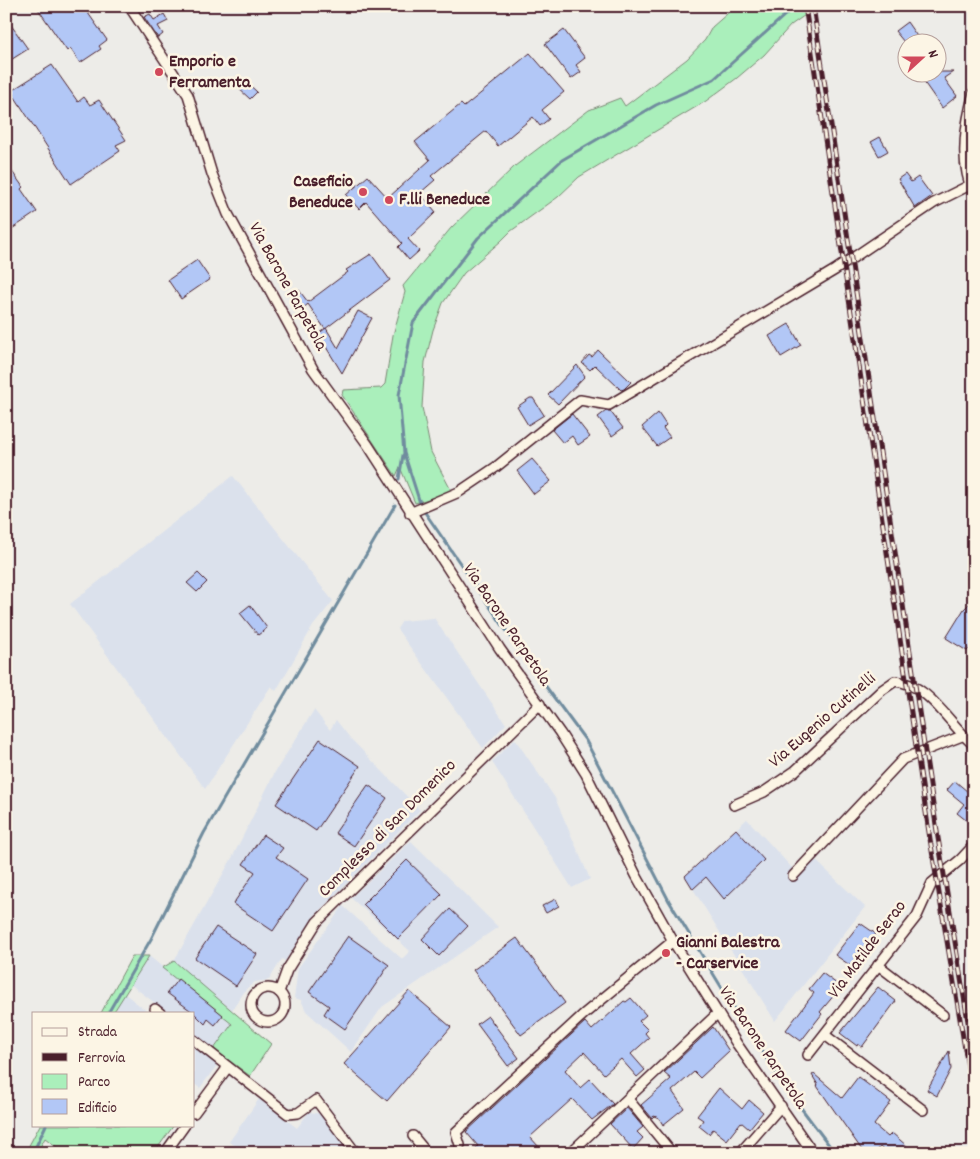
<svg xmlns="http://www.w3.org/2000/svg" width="980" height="1159" font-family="Dekko,sans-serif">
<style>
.built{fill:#dbe1ec}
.green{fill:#aaefbb;stroke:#7a8773}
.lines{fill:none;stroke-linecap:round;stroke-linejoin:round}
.stream{stroke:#708c9e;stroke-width:3}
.building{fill:#b2c7f6;stroke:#4a1f2b}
.street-casing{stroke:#4a1f2b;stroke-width:12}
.street{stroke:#fcf5e5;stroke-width:9}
.rail-casing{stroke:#4a1f2b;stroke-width:5}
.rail{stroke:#fcf5e5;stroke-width:3;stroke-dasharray:9;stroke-linecap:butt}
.poi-dot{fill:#d1495b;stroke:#fcf5e5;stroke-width:2}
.labels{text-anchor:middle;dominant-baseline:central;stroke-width:5;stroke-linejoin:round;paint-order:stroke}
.poi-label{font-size:18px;font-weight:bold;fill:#4a1f2b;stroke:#fcf5e5;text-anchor:start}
.street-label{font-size:18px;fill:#4a1f2b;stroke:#fcf5e5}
</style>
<rect width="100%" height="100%" fill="#edece8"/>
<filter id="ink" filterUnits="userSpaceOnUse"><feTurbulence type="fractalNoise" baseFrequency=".02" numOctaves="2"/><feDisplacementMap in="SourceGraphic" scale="10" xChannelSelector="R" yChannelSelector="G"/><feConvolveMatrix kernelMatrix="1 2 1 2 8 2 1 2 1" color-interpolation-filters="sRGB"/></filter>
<g filter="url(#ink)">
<g class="built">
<polygon points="233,476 333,601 313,626 276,691 271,686 205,789 70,604"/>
<polygon points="434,618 506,724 483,748 397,629 402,621"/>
<polygon points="314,710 330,730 336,720 350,738 420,810 315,915 285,961 282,959 269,980 255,982 247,988 232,1010 174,961 232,858 275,772"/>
<polygon points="515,739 555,798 590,879 572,888 492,762"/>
<polygon points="747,819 793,869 809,854 865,907 775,1021 685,876"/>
<polygon points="411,841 498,927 382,1007 351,1052 306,1011 301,1000 294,998 298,968 343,906 402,959 410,951 351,898"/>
<polygon points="149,956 232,1024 214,1049 194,1033 194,1013 168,1013 130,984"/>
<polygon points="124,993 149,1013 113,1013"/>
<polygon points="194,1047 217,1065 200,1088 194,1084"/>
<polygon points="259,1099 297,1128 309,1112 321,1114 350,1153 230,1153 236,1146 229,1142"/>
</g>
<g class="green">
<polygon points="736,6 818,6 791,25 764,55 737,78 706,101 579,177 558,197 511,231 501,241 464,273 443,303 433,330 425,362 422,407 431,452 452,492 415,503 400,467 396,476 342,395 343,390 381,388 385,384 393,335 405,292 403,286 451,228 515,166 589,110 620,98 625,106 687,59 705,40 712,27"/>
<polygon points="132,956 149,956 113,1013 101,1013"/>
<polygon points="174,961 271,1044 250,1076 214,1049 232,1024 162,968"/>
<polygon points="40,1125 174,1125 154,1153 65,1153 45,1138 37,1153 25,1153"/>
</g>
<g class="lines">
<g class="stream">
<polyline points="399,479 403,455"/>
<polyline points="420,503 404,453 399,395 413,323 478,238 562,160 656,105 714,79 795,6"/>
<polyline points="424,511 530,665 586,741 669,901 731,1003 780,1080 835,1153"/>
<polyline points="108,1013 151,939 204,833 395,505"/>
<polyline points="33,1153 46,1125"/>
</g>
</g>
<g class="building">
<polygon points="36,6 83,6 107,40 99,46 101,49 80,63 70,48 67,51"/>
<polygon points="150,14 154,20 164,14 168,21 158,26 163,34 158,38 144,17"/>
<polygon points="6,18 28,49 6,63"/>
<polygon points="907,22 921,42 904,42 895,31"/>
<polygon points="564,30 585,58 576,65 581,72 571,79 545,44"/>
<polygon points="530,53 564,92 542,110 549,119 540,126 533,117 498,146 486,131 431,176 435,180 420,193 436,212 408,239 419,251 409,260 398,247 402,243 366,202 359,209 346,195 368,176 388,198 430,160 415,142 461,104 464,107"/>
<polygon points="52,65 78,102 84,97 90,105 99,100 126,140 116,145 120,151 71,184 11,91"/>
<polygon points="924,72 953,72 944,78 957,96 942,108 921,78"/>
<polygon points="242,78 257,92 250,99 236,86"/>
<polygon points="880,137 888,151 879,156 871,142"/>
<polygon points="6,163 23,187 21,189 37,212 6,233"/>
<polygon points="905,174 911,182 918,177 932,196 915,208 898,179"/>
<polygon points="371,254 390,280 325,329 308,304 301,310 290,296 298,289 308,302 348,272 346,270"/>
<polygon points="197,260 210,279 181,299 168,280"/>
<polygon points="358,311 372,318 342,373 318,334 326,328 338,348"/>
<polygon points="789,324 801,345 781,357 769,336"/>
<polygon points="598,350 631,382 624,389 621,390 595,365 590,370 582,363 589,355 592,357"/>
<polygon points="577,365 585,376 558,404 548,395"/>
<polygon points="530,398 533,398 544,415 528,425 517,407"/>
<polygon points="606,411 610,411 623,428 612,436 598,417"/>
<polygon points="658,413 666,425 663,428 670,437 657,446 642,427"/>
<polygon points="572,414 590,437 578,445 572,436 563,443 552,430"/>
<polygon points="532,459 551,481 534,494 517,471"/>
<polygon points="198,573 207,582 197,592 187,583"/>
<polygon points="974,599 974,644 967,651 946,638 964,609"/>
<polygon points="250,605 267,628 258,635 240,613"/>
<polygon points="320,739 360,766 316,831 276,804"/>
<polygon points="955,781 974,797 974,822 969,819 967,821 957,813 964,804 947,790"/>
<polygon points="368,785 387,798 354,846 335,833"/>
<polygon points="736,829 764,860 724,899 706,877 693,889 685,876"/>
<polygon points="263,835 283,848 276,857 308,879 273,931 233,904 255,872 243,864"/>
<polygon points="407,860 442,894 398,939 363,904"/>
<polygon points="556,899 559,906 546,913 542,906"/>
<polygon points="450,909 468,926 439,956 422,939"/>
<polygon points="860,923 876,934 851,966 835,955"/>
<polygon points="216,927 257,954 236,986 195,958"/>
<polygon points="348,936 389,965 345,1029 324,1014 329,1006 309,992"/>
<polygon points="517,938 565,1003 521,1035 473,970"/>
<polygon points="822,973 841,987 820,1012 822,1014 801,1041 786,1030 814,993 809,989"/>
<polygon points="178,979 223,1015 215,1025 208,1019 205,1024 194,1013 167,993"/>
<polygon points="878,987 896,1001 862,1047 858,1044 857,1046 840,1033"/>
<polygon points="409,991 451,1027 387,1101 344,1064"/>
<polygon points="631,998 646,1015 639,1021 648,1030 645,1033 649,1038 631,1054 645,1070 637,1077 621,1059 604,1074 584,1052 565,1070 580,1088 590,1079 613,1104 592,1120 572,1099 530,1137 539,1147 533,1153 470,1153 478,1146 466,1132 585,1022 592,1030 624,1001 626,1002"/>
<polygon points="488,1016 519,1058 508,1066 477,1024"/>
<polygon points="713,1027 729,1051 700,1078 694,1072 672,1091 684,1108 663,1125 659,1118 654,1116 652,1118 641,1105 671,1079 664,1073"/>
<polygon points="949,1051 951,1069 937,1096 927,1090"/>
<polygon points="814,1074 842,1098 858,1077 891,1102 874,1125 888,1137 892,1133 908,1147 903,1153 887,1153 880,1147 875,1153 864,1153 817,1086 818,1085 812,1075"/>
<polygon points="719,1088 742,1109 749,1100 763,1112 749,1129 741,1122 727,1140 713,1129 709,1134 699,1126 703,1120 697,1116"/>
<polygon points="627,1108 643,1127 637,1132 643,1138 633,1149 610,1124"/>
</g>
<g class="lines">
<defs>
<g id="street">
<polyline points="129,6 188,95 212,174 228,214 313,369 368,445 500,649 560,733 586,774 636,875 673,941 737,1044 813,1153"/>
<path d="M974,92C966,123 960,154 970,185L974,187"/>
<polyline points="410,513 459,492 496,467 580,400 609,405 835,270 934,203 970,185"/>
<path d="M734,805L764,792L795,771L882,690L895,681C930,684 949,725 974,745"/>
<polyline points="793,876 903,759 962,736"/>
<polyline points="878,965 943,1015"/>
<circle cx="268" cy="1005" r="17"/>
<polyline points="279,992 287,970 317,922 540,704"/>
<polyline points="155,1009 160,1013"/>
<polyline points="825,1035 923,1110"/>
<polyline points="194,1040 288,1114 298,1113 316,1100 356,1153"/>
<polyline points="808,1055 917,916 932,883 960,860 974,845"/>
<polyline points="628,1099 668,1148 667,1153"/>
<polyline points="194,1113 228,1067"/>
<polyline points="413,1136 427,1153"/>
<polyline points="460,1145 456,1132 584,1014 673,941"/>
<polyline points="165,1153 185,1125"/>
<polyline points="570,1153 718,1013"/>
<polyline points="740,1153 781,1106"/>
</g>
</defs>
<use href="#street" class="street-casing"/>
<use href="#street" class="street"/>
<defs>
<g id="rail">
<polyline points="805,6 930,839 974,1103"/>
<polyline points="813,6 938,838 974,1058"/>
</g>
</defs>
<use href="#rail" class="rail-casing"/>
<use href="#rail" class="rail"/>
</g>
</g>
<g class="poi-dot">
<circle cx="159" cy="72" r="5"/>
<circle cx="363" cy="192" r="5"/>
<circle cx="389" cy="200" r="5"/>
<circle cx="666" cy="953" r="5"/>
</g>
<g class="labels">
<g class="poi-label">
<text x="169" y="62">Emporio e<tspan x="169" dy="21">Ferramenta</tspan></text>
<text x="353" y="182" text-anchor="end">Caseficio<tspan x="353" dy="21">Beneduce</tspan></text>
<text x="399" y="200">F.lli Beneduce</text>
<text x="676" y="943">Gianni Balestra<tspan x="676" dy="21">- Carservice</tspan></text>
</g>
<g class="street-label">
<text transform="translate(287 287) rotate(61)">Via Barone Parpetola</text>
<text transform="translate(506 625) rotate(56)">Via Barone Parpetola</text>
<text transform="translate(823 721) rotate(-41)">Via Eugenio Cutinelli</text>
<text transform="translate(388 829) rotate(-45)">Complesso di San Domenico</text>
<text transform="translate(868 950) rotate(-53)">Via Matilde Serao</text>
<text transform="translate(762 1048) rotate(56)">Via Barone Parpetola</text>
</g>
</g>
<rect width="980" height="1159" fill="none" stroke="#fcf5e5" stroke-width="25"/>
<rect x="12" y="12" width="955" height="1134" fill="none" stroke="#4a1f2b" stroke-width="2" filter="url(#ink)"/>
<rect x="32" y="1012" width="162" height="115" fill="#fcf5e5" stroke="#b59f9b"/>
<rect x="42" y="1028" width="25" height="8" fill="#fcf5e5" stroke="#b59f9b"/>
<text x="78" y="1036" font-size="15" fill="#4a1f2b">Strada</text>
<rect x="42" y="1053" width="25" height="8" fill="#4a1f2b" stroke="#b59f9b"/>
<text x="78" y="1062" font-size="15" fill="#4a1f2b">Ferrovia</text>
<rect x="42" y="1074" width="25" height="15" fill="#aaefbb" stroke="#b59f9b"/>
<text x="78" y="1086" font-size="15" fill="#4a1f2b">Parco</text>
<rect x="42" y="1099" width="25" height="15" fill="#b2c7f6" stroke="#b59f9b"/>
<text x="78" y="1112" font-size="15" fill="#4a1f2b">Edificio</text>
<g transform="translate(922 58) rotate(69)"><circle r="24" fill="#fcf5e5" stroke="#b59f9b"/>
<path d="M0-4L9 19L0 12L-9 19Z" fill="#d1495b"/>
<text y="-8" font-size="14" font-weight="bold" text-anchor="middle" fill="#4a1f2b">N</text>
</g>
</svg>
